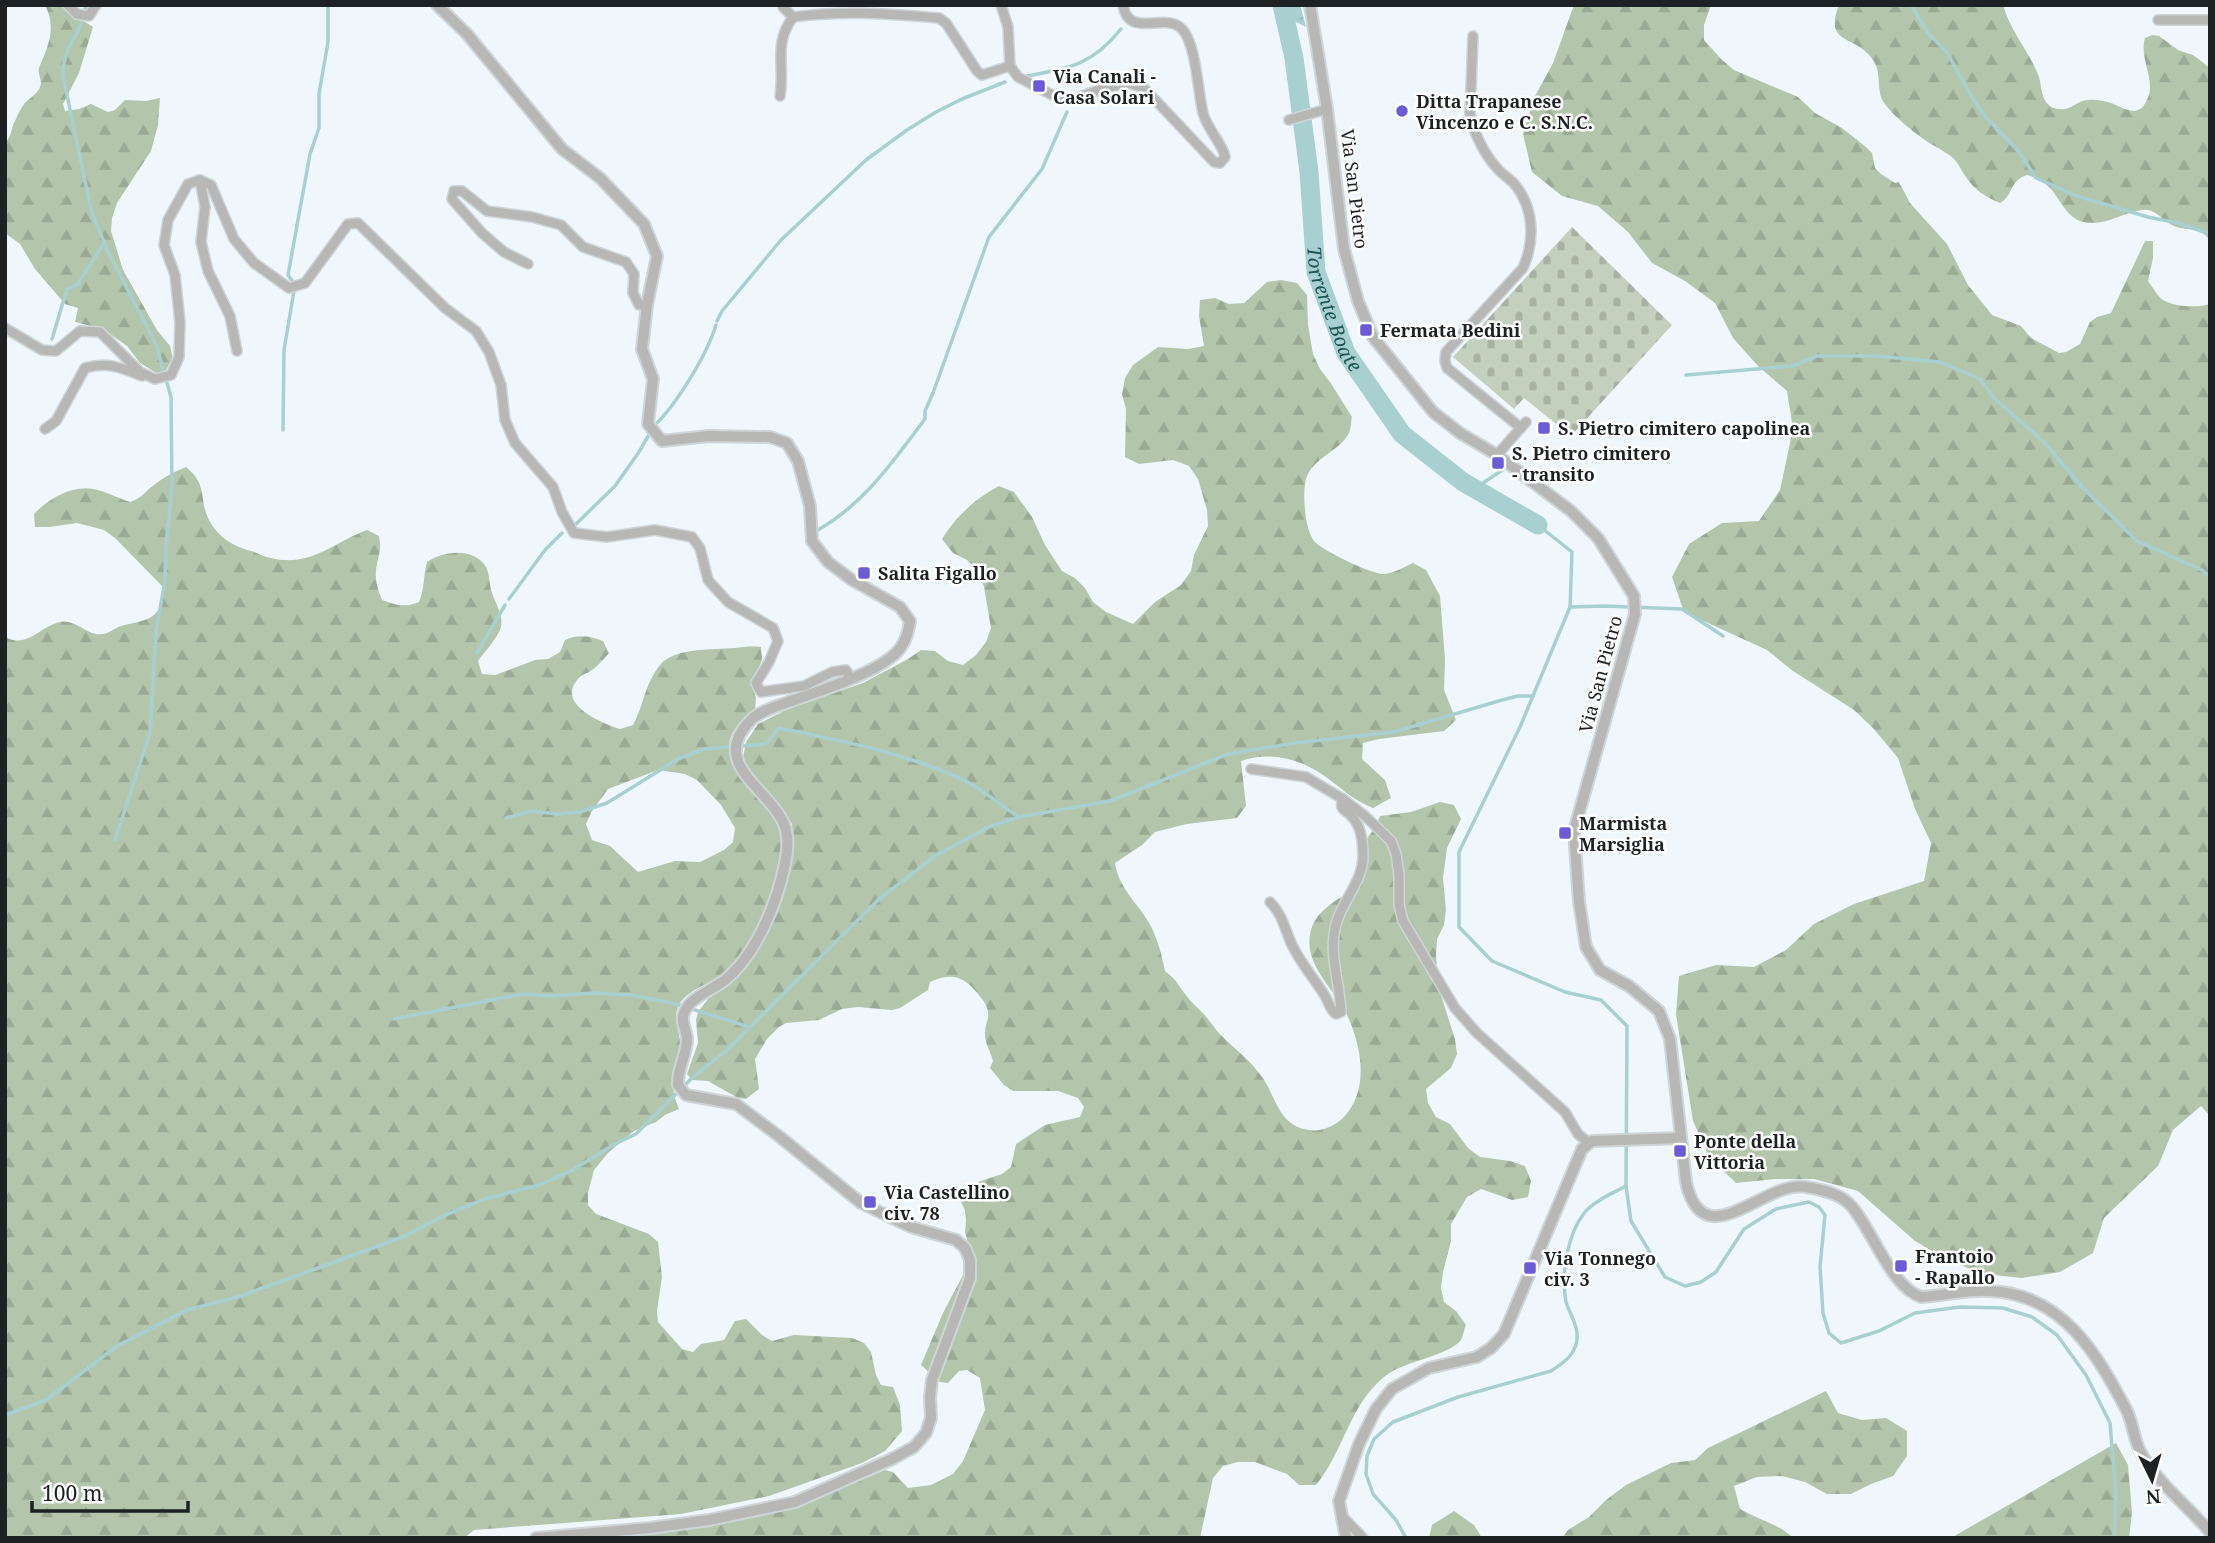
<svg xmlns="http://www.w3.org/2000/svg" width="2215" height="1543" font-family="'Noto Serif',serif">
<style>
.forest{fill:url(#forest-firs);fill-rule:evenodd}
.cemetery{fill:url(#cemetery-stones)}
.water{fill:url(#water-ripples)}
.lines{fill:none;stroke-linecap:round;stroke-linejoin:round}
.stream{stroke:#a8d0d1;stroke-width:3.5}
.river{stroke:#a8d0d1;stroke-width:19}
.minor-casing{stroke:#ced5d9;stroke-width:12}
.tertiary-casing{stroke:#ced5d9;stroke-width:14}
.minor{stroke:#b7b8b5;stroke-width:9}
.tertiary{stroke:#b7b8b5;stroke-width:10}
.poi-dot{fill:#6b5bd4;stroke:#fff;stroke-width:2.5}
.labels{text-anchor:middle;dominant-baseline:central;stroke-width:5;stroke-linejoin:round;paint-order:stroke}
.poi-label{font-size:18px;font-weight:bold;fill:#1e2123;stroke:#fff;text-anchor:start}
.street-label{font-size:18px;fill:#1e2123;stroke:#fff}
.water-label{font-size:19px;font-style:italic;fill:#1c5456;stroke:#fff}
</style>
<defs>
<pattern id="forest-firs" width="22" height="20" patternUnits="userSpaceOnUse" patternTransform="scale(1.75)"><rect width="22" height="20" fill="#b3c6ac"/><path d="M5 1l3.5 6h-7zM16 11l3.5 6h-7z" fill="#9aaa94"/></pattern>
<pattern id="cemetery-stones" width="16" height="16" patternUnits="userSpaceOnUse" patternTransform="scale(1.75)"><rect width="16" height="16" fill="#c3d0bd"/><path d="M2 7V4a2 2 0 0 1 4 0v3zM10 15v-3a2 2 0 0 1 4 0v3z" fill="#a7b2a2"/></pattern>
<pattern id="water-ripples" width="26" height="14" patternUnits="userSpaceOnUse" patternTransform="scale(1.75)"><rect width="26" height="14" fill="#a8d0d1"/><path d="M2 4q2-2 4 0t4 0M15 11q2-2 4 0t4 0" fill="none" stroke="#90b2b3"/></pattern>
</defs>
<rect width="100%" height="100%" fill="#f0f7fc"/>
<g class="forest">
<path d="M45,5H59L93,27L79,73L63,104L65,111L79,109L91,104L108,112L115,110L125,100L146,101L160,98L158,125L151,151L117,203L112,218L111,231L123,270L157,330L170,346L173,359L165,371L158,374L140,363L127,346L103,329L75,322L78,308L65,304L35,269L20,244L5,233V143C12,136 11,127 16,119C18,114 21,108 24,104C28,99 36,95 39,89C44,81 37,75 39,68C48,46 57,29 45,5Z"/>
<path d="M1574,5H1711L1704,25V40L1722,60L1734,70L1798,97L1815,113L1842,128L1866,147L1872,153L1875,168L1881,174L1895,183L1899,182L1910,203L1947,244L1968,285L1992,315L2021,326L2031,338L2059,353L2066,352L2080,344L2090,322L2097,317L2111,313L2145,241H2153V258L2148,281C2153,287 2157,296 2163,300C2175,307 2197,308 2210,304V1116L2201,1106L2173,1130L2158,1166L2104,1218L2093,1253L2060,1272L2022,1278L1984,1274L1949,1261L1915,1241L1858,1191L1814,1179H1775L1736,1183L1709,1157L1693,1121L1676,1014L1679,976L1716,965L1754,967L1786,950L1814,924L1854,904L1924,881L1931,843L1915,809L1898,758L1873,728L1854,710L1793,671L1767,650L1684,612L1672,577L1689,544L1722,523L1759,521L1780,490L1793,429L1787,391L1758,366L1733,338L1715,303L1685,281L1652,263L1628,232L1598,206L1562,196L1532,172L1523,134L1534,98L1553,63Z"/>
<path d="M1839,5H2003C2010,30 2027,49 2037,72C2042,82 2040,93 2046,102C2050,107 2054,109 2060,109C2068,110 2072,106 2080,102C2088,98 2102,100 2111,103C2121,107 2136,117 2144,105C2160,83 2138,61 2145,38L2152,35L2159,36L2178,50L2193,55L2210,68V241C2203,228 2188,230 2176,227C2164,223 2156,208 2143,210C2124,212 2109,224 2090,223C2066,222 2062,199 2047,185C2041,180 2034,177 2027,175C2009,181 2014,195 2000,203C1986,197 1974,190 1966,177C1962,172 1959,164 1954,159C1948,153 1939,149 1931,144C1917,135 1892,116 1883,101C1876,89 1882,73 1873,60C1856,34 1823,46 1839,5Z"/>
<path d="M1281,280L1297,283L1307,295L1308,325L1313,354L1320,369L1330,382L1352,417C1351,421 1351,428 1349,433C1339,453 1307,459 1305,485C1303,499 1305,531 1315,542C1323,551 1372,574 1383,574C1393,574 1404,567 1413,563L1426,570L1440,596L1445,659L1444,690L1456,720L1444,731L1379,739L1363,743L1362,759L1385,780L1391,798L1373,808C1354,801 1340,787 1323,775C1298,758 1270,751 1241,761L1246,806L1237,818L1187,824L1155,832L1142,845L1115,863C1118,884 1132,898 1144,915C1156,932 1161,951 1165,971C1178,981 1177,984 1186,995C1192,1004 1201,1010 1208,1019C1211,1023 1214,1027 1217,1031C1231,1046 1247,1057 1259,1073C1275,1092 1277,1123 1304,1129C1318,1133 1332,1128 1343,1118C1370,1091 1362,1045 1346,1013C1332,986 1300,961 1312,927C1319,907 1344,896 1360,886L1364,870L1366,840L1376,826L1380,816L1411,812L1440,802L1454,805L1461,819L1447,848L1443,878L1446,910L1444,925L1437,939L1436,955L1438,986L1455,1039L1457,1054L1451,1068L1426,1089L1428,1103L1436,1117L1450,1124L1468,1148L1480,1157L1510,1161L1525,1166L1531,1181L1528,1197L1512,1200L1481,1189L1467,1197L1451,1224V1241L1443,1272L1441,1288L1444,1302L1456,1311L1466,1325C1464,1329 1463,1337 1461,1340C1448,1356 1406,1361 1388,1374C1350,1401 1344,1452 1316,1485H1299L1287,1474L1255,1462H1238L1223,1466L1213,1478L1200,1538H607L637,1535L706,1525L790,1507L819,1498L885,1470L893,1472L908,1488L931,1485L953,1474L963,1461L985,1410L980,1378L967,1370L959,1371L948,1383L940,1382L921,1365L943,1313L964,1273L968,1243L965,1232L966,1221L965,1210L960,1200L978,1182L1002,1174L1011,1167L1016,1144L1025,1138L1045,1125L1080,1117L1084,1107L1078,1098L1058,1091H1013L1004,1085L990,1068L993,1061C991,1052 985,1044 985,1035C984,1026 991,1017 987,1008C986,1003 981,998 978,994C964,976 951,972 930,982L928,990L900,1008L892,1010L858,1007L842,1009L819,1020L786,1023L779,1027L767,1039L755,1059L759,1089L746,1099L738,1098L708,1081L692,1080L687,1074L698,1043L696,1020L698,1012L708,999L734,980L771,926L786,886L794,846L792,824L780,805L753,777L743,758L746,742L758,724L788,709L863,683L908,659L921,650L935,651L948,661L963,665L976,655L986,642L991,628L984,587L979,572L967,560L953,553L942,539C956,516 976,498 999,486L1014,492L1032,517L1045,545L1062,571L1075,578L1085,588L1093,602L1106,612L1133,624L1155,602L1181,585L1191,571L1194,555L1208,526L1207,510L1198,479L1189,466L1173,460L1139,464L1125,457L1126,409L1122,394L1125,378L1133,365L1158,347L1188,349L1204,346L1199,316L1200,300L1215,298L1229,304L1244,303L1267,282Z"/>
<path d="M186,467C209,486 198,498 209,520C218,537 232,546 251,551C258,553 264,557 271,558C310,568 334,542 367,530L379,536C382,551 378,556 376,570C375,581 378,590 382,600C396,605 405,608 419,602C425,588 423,576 427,562C443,551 474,547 486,567C490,574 489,585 492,593C496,605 505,617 500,630C495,641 485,651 478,661L482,674L495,675L535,660L548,659L560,652L565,640C579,634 589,636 603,641L609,653C603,660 597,667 589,672C585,674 581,675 579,678C554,704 602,723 620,729L633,725C644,705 645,683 660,665C675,647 713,650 734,648C744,647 751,646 761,647L762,660L752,685L756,698L755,711C748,717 740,722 735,729C711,763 766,798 778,825C788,845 773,882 768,903C763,929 743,958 722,974C709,985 682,991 677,1010C674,1022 681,1035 680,1047C680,1052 677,1058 676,1063C671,1081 672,1092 679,1109L665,1115L656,1122L634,1131L608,1153L594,1170L588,1193V1205L596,1214L649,1234L658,1242L662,1277L657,1311L658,1322L682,1349L693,1352L701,1344L724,1340L735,1321L746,1319L762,1335L772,1341L794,1335L852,1338L864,1343L871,1352L876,1375L881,1385L893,1387L900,1405L902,1431L885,1451L862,1463L769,1496L681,1514L474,1530L464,1538H5V637C28,649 40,626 60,622C74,619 84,632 96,634C107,636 112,629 121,626C148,619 162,621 163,587L115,538L104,530L77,523L49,527H35L34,514C48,499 72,485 93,489C105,491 118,498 130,502C144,497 143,493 154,485C164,477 174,472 186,467ZM658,770L685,774L697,780L721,805L735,828L733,842L724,850L700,862L675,861L638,872L610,846L592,840L586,824L592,811L608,789Z"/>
<path d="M1826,1391L1838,1413L1862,1420L1886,1418L1907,1431V1456L1893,1476L1871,1484L1851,1494H1827L1805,1482L1782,1476L1757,1477L1734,1486L1740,1509C1757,1519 1779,1524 1793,1538H1562L1568,1530L1589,1517L1606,1500L1626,1485L1671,1463L1695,1460L1708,1448Z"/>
<polygon points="2116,1443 2128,1465 2132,1513 2129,1538 1951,1538"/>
<polygon points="1454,1511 1474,1525 1482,1538 1429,1538 1432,1525"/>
</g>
<polygon class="cemetery" points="1572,227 1672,325 1571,436 1524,398 1514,409 1453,357"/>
<polygon class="water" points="1274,5 1300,5 1306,27 1278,13"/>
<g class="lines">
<g class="stream">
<path d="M86,5C83,34 62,45 63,76L91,210L108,252L156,344L171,397L172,487L166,546L165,581L156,631L150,733L115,840"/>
<polyline points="1911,5 1928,33 1947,52 1971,96 1985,116 2019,152 2036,178 2077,196 2148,217 2178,223 2210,234"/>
<path d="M1027,76C1070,68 1092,65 1121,29"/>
<polyline points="717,321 722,311 781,240 866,160 907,130 936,112 962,99 1005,82"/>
<polyline points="52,339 67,289 77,285 104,243"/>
<polyline points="1686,375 1793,366 1817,356 1876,356 1940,362 1980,379 1994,398 2044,442 2084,489 2137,541 2202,570 2210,577"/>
<path d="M654,426C676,405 707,355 716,325"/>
<polyline points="283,430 284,350 295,285 288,275 310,154 319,128 319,94 328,42 328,5"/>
<polyline points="1474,489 1504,469"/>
<polyline points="1538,525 1572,552 1570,607 1520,727 1459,852 1459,927 1492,961 1565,992 1601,1000 1627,1026 1626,1186 1631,1221 1665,1277 1685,1286 1701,1282 1716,1272 1744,1229 1776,1209 1809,1202 1819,1207 1825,1215 1820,1267 1823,1313 1829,1333 1841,1343 1879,1331 1915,1313 1960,1307 2003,1308 2032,1317 2057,1335 2086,1375 2110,1423 2116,1496 2114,1538"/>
<polyline points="574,526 615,486 639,452 650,433"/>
<path d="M818,530C865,503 893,461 925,419V411L933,393L989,237L1042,169L1067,112"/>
<polyline points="509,599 545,550 562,533"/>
<polyline points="1570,607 1604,606 1682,609 1723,636"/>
<polyline points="477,653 505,605"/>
<path d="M506,818L532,811L558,814L580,812L607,803L678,759L704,749L766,744L779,728C836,740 896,751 950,774C976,784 996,802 1019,817"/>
<polyline points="394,1019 522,994 550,996 594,993 630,995 673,1003 749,1027"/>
<polyline points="5,1415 46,1400 117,1346 187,1310 238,1297 321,1267 405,1236 443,1216 485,1199 539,1185 571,1171 613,1145 636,1134 691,1079 727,1050 877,901 935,856 991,826 1019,817 1110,801 1228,754 1295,743 1394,732 1502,700 1518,696 1533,696"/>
<path d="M1406,1538L1396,1520L1373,1494L1366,1474L1367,1456L1374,1439L1393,1422L1458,1397L1551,1371C1565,1362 1579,1352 1577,1333C1576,1322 1569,1312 1566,1302C1561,1275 1567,1234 1585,1212C1594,1201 1613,1193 1626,1186"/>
</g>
<path class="river" id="s1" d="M1282,5L1294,58L1309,172L1316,272L1346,353L1402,434L1463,482L1538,525"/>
<defs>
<g id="minor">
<polyline points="68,5 77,14 89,16 96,5"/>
<path d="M1001,5L1008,27L1010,66L1018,77L1062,100L1077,98L1099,90L1128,83L1144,88L1214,162L1220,163L1225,157C1222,142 1208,131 1203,113C1198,93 1196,43 1182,29C1165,11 1129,40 1123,5"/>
<path d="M783,7L793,17C842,10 890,14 939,18L946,23L977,71L982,75L1010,66"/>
<polyline points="2158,20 2210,20"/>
<path d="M1473,36L1470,114C1472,130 1485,155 1496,167C1501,174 1510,178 1516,186C1534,209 1535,241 1523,268L1446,352L1445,361L1447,368L1521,428"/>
<path d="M780,96C785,65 773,44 793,17"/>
<polyline points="1289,120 1327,109"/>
<polyline points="200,180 205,207 201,242 208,271 230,316 237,351"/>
<polyline points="528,264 504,252 482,233 452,199 454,191 462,191 487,211 532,217 561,225 583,247 626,262 634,274 633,293 639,305 647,305"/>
<polyline points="5,328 42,350 56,351 80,331 100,332 140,372 155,379 171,375 179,357 180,322 175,275 164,245 168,220 188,184 200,180 211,185 234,239 254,263 289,288 305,283 348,224 358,223 445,308 476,331 489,352 501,385 505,420 515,443 553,487 562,512 574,533 607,537 655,530 692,537 700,548 708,580 728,602 773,628 778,641 769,662 756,683 761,692 804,686 832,672 846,670 850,678"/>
<path d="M45,429L56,421L85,368C107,361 122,368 142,376"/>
<polyline points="1497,455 1526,422"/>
<polyline points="1251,769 1306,777 1343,799 1365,816 1391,841 1396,854 1399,875 1399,905 1403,921 1455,1008 1477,1033 1565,1112 1578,1134 1588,1142"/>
<path d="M1270,902C1283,915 1285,930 1292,945C1301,964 1315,979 1325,996C1329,1003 1330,1010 1336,1014L1341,1012C1340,981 1327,952 1337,921C1344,899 1363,880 1363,856C1363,843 1361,825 1351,816C1351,815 1344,810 1343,809C1340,805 1342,803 1343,799"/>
<polyline points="1341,1515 1363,1538"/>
</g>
<g id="tertiary">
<path d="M437,5L467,34L562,149L600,178L644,224L657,256L647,305L642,349L653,379L648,424L662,441L709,436L770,437L787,443L798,461L810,506L812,541L828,562L852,580L900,607L910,621C908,633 905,645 895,654C873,674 822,690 794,700C781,705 761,710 751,720C710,761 763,786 781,818C789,831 788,850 785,864C777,903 756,955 725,980C712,990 689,998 684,1013C680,1022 687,1030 687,1039C687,1055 677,1069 678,1085L686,1095L736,1104L780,1137L861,1203L911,1227L956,1240L965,1248L970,1260V1278L932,1380L930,1397L931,1418L926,1433L914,1447L892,1459L795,1502L709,1520L650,1528L536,1538"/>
<path d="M1310,5L1327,109L1344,249L1358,301L1373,337L1433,412L1460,433L1497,455L1571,511L1598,538L1634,596L1635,614L1574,831L1579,902L1586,947L1600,970L1629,986L1659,1011L1670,1039L1686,1182C1703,1260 1765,1179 1806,1187C1819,1189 1836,1193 1846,1201C1852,1205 1856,1212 1860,1218C1876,1241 1895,1289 1921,1297C1944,1296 1967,1289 1990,1291C2063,1294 2097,1354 2127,1411C2133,1424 2134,1439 2140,1451C2157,1483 2187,1505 2210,1532"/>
<polyline points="1346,1538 1339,1501 1359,1444 1376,1409 1392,1389 1429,1368 1477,1357 1491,1348 1504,1334 1582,1149 1592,1141 1681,1138"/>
</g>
</defs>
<use href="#minor" class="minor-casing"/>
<use href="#tertiary" class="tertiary-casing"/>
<use href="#minor" class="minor"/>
<use href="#tertiary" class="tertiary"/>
</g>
<g class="poi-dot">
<rect x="1032" y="79" width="14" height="14" rx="3.5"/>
<circle cx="1402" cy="111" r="7"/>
<rect x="1359" y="323" width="14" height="14" rx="3.5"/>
<rect x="1537" y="421" width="14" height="14" rx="3.5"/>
<rect x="1491" y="456" width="14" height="14" rx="3.5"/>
<rect x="857" y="566" width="14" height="14" rx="3.5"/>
<rect x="1558" y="826" width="14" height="14" rx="3.5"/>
<rect x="1673" y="1144" width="14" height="14" rx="3.5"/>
<rect x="863" y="1195" width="14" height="14" rx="3.5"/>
<rect x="1894" y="1259" width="14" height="14" rx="3.5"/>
<rect x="1523" y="1261" width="14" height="14" rx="3.5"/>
</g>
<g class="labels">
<g class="poi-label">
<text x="1053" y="76">Via Canali -<tspan x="1053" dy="21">Casa Solari</tspan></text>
<text x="1416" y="101">Ditta Trapanese<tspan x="1416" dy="21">Vincenzo e C. S.N.C.</tspan></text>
<text x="1380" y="330">Fermata Bedini</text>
<text x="1558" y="428">S. Pietro cimitero capolinea</text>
<text x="1512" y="453">S. Pietro cimitero<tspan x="1512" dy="21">- transito</tspan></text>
<text x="878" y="573">Salita Figallo</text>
<text x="1579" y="823">Marmista<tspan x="1579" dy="21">Marsiglia</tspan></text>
<text x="1694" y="1141">Ponte della<tspan x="1694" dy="21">Vittoria</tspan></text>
<text x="884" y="1192">Via Castellino<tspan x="884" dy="21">civ. 78</tspan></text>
<text x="1915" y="1256">Frantoio<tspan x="1915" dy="21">- Rapallo</tspan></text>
<text x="1544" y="1258">Via Tonnego<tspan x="1544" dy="21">civ. 3</tspan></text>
</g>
<g class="street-label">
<text transform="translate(1355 189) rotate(83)">Via San Pietro</text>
<text transform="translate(1600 674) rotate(-75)">Via San Pietro</text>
</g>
<g class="water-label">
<text stroke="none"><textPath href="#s1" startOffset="310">Torrente Boate</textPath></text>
</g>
</g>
<rect width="2215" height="1543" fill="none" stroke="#1e2123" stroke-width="14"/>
<g transform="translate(2152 1480) rotate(175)" stroke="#ffffff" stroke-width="5" paint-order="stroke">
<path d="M0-5L12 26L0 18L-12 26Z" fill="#1e2123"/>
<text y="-10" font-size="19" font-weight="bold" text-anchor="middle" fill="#1e2123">N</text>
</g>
<path d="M32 1501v10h156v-10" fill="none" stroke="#1e2123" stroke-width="3.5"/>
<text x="42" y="1501" font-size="21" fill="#1e2123" stroke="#ffffff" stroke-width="5" paint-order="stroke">100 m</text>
</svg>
